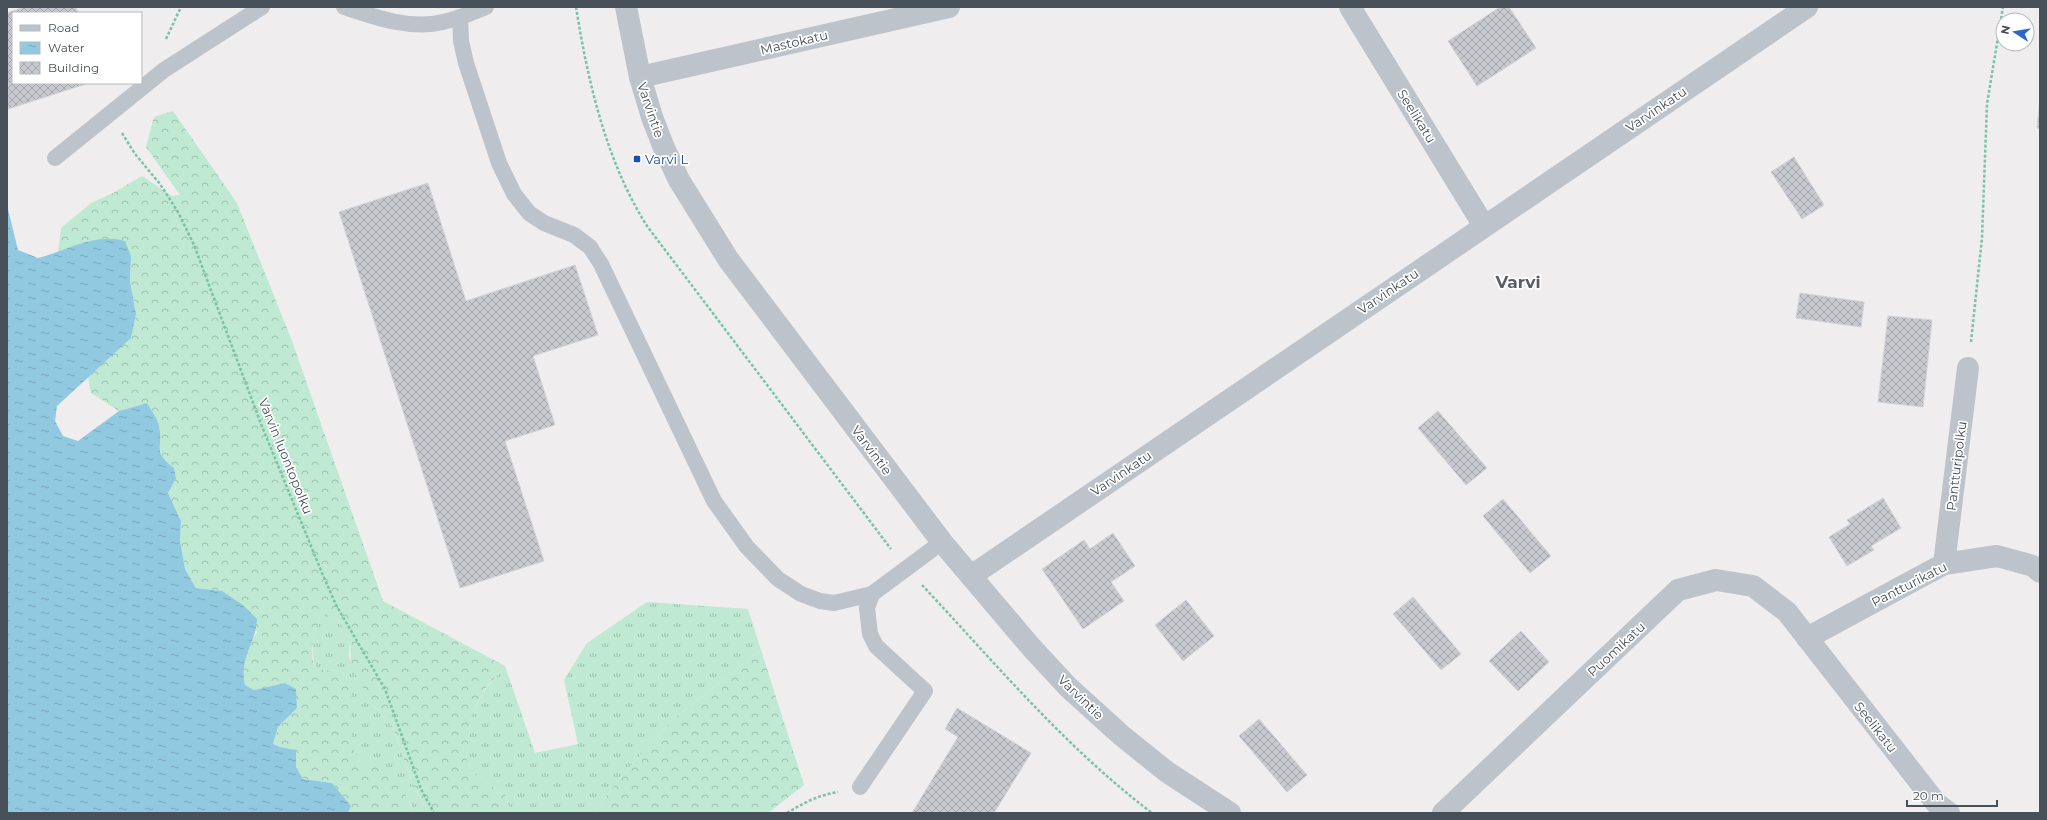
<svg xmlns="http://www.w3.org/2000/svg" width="2047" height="820" font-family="Montserrat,sans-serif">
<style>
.grass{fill:url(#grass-tufts)}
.forest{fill:url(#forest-crowns)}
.water{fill:url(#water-ripples)}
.building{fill:url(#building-cross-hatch);stroke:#d1d3d8}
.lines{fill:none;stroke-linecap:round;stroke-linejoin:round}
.path{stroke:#7cc2a5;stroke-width:2.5;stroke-dasharray:3 2;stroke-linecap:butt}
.lane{stroke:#bdc3ca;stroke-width:16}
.street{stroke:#bdc3ca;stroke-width:22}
.transit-dot{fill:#1a4fb4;stroke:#fff;stroke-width:1.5}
.labels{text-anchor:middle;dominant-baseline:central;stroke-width:3.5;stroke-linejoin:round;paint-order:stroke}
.street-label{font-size:13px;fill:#474f58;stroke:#fff}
.transit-label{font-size:13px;fill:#164399;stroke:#fff;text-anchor:start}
.district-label{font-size:17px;font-weight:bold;fill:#5a5d61;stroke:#fff}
</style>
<defs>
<pattern id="grass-tufts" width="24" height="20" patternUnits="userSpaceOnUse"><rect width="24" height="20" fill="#bfe9d3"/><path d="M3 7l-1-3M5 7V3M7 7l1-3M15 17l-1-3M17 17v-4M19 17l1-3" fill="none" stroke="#9dbfae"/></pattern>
<pattern id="forest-crowns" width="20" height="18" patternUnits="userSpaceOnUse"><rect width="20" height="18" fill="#bfe9d3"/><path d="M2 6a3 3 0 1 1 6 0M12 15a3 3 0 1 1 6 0" fill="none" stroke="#9dbfae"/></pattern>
<pattern id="water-ripples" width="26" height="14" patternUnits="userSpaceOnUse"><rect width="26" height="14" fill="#91cae0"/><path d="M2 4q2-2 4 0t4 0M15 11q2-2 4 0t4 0" fill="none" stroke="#78a6b8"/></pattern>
<pattern id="building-cross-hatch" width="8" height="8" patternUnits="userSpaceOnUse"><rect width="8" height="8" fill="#c7c9cf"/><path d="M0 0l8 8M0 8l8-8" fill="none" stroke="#a3a6ab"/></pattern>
</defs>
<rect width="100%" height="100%" fill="#efeded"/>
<g class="grass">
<polygon points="647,602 748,609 761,650 672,720 621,777 593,813 511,813 505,795 475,775 466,758 472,715 483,692 505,666 535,753 578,744 564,680 587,643"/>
<path d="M323,615L337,619L350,637L349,658L374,706L393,727L411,780L428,813H413L411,804L380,765C372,764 362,765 357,758C345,743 356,699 346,677C341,666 326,674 318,669C308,661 313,622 323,615Z"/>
</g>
<g class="forest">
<path d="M173,111L237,203L292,341L383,601L505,666L483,691L472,715L466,758L475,775L505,795L511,813H428L411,780L393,727L374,706L351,667L350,637L337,619L323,615C315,621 310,651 313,661C317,678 339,664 346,676C358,699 345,739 357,757C361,765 371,763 379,765C393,769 410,799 413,813H348L351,806L332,783L303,779L296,767V750L280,747L273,744L278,727L297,708L285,683L254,690L245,685C241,665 247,649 257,632L222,591L196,588L185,569L180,540L181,521L168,493L176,477L174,468C151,450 164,449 159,426C158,419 151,410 147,403L119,411L91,393L88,377L131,338L136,314L130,281L131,256L58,253L61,228L91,203L113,193L142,176L172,196L180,195L146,147L154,117Z"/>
<polygon points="761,650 804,785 768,813 593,813 621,777 672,720"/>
</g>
<path class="water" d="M7,205L18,250L38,258C66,251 95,232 125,241L131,256L130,281L136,314L131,338L57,406L55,421L63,436L78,441L119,411L147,403C151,410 158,419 159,426C164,449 151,450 174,468L176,478L168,493L181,521L180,540L185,569L196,588L222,591L243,605L257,619C256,645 239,655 245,685L254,690L285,683L296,689L297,708L278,727L273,744L280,747L296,750V767L303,779L332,783L351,806L348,813H7Z"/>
<g class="building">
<polygon points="24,7 76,7 78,13 13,13 13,83 89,83 8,109 7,13"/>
<polygon points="1500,7 1509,7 1536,48 1477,86 1448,41"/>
<polygon points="2040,99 2040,129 2037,128"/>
<polygon points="1794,157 1824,205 1802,219 1771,172"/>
<polygon points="428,183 466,301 575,265 598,335 533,356 555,425 505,441 544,561 460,588 339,212"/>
<polygon points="1800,293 1864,302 1861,327 1796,318"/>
<polygon points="1888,316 1932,320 1923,407 1878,402"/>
<polygon points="1438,411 1487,468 1466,485 1418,428"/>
<polygon points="1883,498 1901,528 1871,546 1874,550 1847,566 1829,537 1850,524 1847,520"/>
<polygon points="1503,499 1551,556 1530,573 1483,516"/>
<polygon points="1113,533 1135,566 1111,582 1124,601 1083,629 1042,569 1084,540 1090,549"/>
<polygon points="1413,597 1461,654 1441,670 1393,614"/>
<polygon points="1186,600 1214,636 1183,661 1155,625"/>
<polygon points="1521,631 1549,662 1518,691 1489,661"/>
<polygon points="957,708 1031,753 994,813 912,813 958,737 945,729"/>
<polygon points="1259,719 1307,775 1287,792 1239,736"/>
</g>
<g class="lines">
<g class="path">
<path d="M576,7C588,82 606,161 647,226L891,549"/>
<polyline points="166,39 181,7"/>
<polyline points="122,133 135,154 160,184 178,212 194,245 261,424 322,573 336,605 385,689 421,789 434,813"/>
<polyline points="1971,342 1982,238 1987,104 2003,7"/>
<path d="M922,585C996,664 1065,747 1152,813"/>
<path d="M787,813C803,803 819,795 838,792"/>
</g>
<g class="lane">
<path d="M344,7C374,17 410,30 443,22C458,19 472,13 486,7"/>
<polyline points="460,17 461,41 466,63 499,163 514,194 529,213 544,223 574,235 590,247 601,264 714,501 747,547 778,579 801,594 820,601 834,603 872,594"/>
<polyline points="55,158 164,70 262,7"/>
<polyline points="860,787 925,691 876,646 870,634 867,608 872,594 942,542"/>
</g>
<g class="street">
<polyline points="626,7 640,77 652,117 664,148 679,180 728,259 942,542 1031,647 1068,687 1121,735 1167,772 1230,813"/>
<polyline points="1350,7 1484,226"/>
<polyline points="640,77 949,7"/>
<polyline points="1944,564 1968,368"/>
<polyline points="971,576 1807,7"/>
<polyline points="1807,638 1944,564 1997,556 2033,566 2040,572"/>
<polyline points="1443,813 1678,590 1716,580 1753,586 1787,612 1936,803 1949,813"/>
</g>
</g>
<rect class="transit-dot" x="633" y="155" width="8" height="8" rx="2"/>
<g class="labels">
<g class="street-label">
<text transform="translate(794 42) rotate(-13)">Mastokatu</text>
<text transform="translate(1656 109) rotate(-34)">Varvinkatu</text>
<text transform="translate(651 110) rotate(71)">Varvintie</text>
<text transform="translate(1417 116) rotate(58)">Seelikatu</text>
<text transform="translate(1388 291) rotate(-34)">Varvinkatu</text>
<text transform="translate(872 450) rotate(53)">Varvintie</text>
<text transform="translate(286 456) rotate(68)">Varvin luontopolku</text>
<text transform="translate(1956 466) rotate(-83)">Pantturipolku</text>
<text transform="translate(1121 473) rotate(-34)">Varvinkatu</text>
<text transform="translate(1909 584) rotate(-27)">Pantturikatu</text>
<text transform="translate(1616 649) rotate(-43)">Puomikatu</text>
<text transform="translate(1081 697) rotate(44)">Varvintie</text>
<text transform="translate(1876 727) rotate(52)">Seelikatu</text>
</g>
<g class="transit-label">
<text x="645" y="159">Varvi L</text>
</g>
<g class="district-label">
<text x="1518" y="282">Varvi</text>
</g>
</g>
<rect width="2047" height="820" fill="none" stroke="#474f58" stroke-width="16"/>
<rect x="12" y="12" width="130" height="72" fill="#ffffff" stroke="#b5b9bc"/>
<rect x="20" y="25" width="20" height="6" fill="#bdc3ca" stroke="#b5b9bc"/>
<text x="48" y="32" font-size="12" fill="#474f58">Road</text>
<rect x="20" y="42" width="20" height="12" fill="url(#water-ripples)" stroke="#b5b9bc"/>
<text x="48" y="52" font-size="12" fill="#474f58">Water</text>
<rect x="20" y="62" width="20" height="12" fill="url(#building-cross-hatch)" stroke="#b5b9bc"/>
<text x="48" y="72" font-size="12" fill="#474f58">Building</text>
<g transform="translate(2015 32) rotate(282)"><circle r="19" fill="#ffffff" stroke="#b5b9bc"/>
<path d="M0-3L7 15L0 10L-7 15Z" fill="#2e65c8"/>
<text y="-6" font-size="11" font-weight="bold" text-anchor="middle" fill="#474f58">N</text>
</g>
<path d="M1907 800v6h90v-6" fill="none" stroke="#474f58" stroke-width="2"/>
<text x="1913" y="800" font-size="12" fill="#474f58" stroke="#ffffff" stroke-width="3" paint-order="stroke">20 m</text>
</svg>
